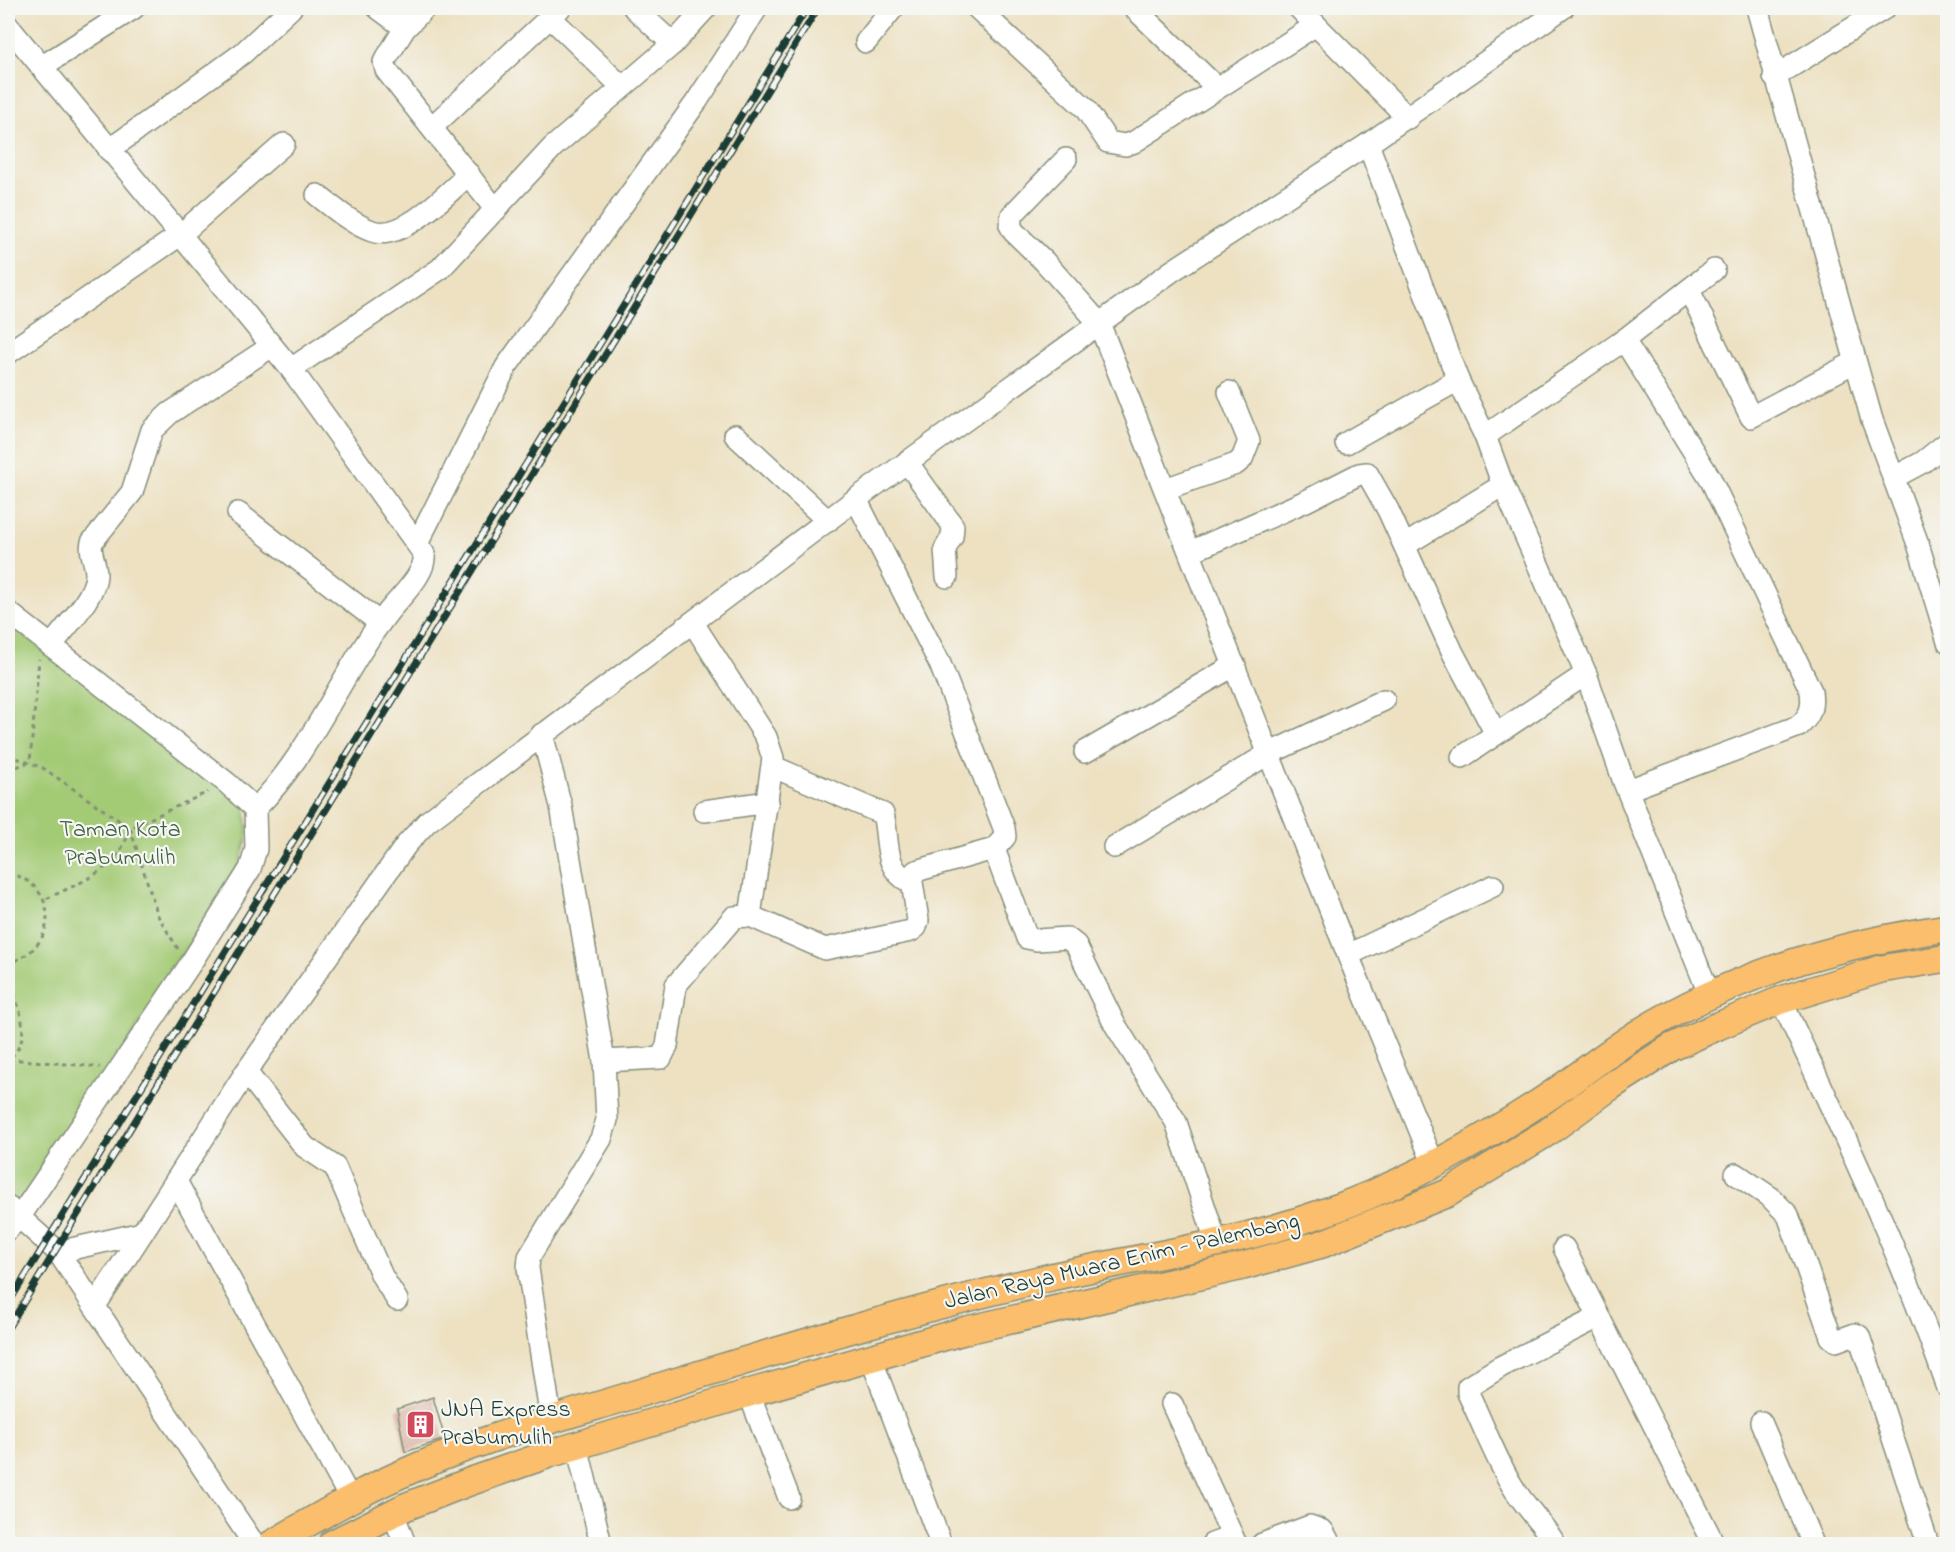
<svg xmlns="http://www.w3.org/2000/svg" width="1955" height="1552" font-family="'Indie Flower',sans-serif">
<style>
.green{fill:#a3ca75;stroke:#618454;stroke-width:1.5}
.building{fill:#cd9a85}
.lines{fill:none;stroke-linecap:round;stroke-linejoin:round}
.minor-casing{stroke:#868f7b;stroke-width:24}
.major-casing{stroke:#868f7b;stroke-width:30}
.path{stroke:#868f7b;stroke-width:3;stroke-dasharray:4.5 4.5;stroke-linecap:butt}
.minor{stroke:#fff;stroke-width:21}
.major{stroke:#fabe6d;stroke-width:27}
.rail-casing{stroke:#1f3d34;stroke-width:7}
.rail{stroke:#f6f6f2;stroke-width:4.5;stroke-dasharray:14;stroke-linecap:butt}
.labels{text-anchor:middle;dominant-baseline:central;stroke-width:4.5;stroke-linejoin:round;paint-order:stroke}
.park-label{font-size:24px;fill:#406044;stroke:#f6f6f2}
.street-label{font-size:24px;fill:#1f3d34;stroke:#f6f6f2}
.poi-label{font-size:24px;fill:#1f3d34;stroke:#f6f6f2;text-anchor:start}
</style>
<rect width="100%" height="100%" fill="#f6f6f2"/>
<filter id="ink" filterUnits="userSpaceOnUse"><feTurbulence type="fractalNoise" baseFrequency=".0167" numOctaves="2"/><feDisplacementMap in="SourceGraphic" scale="12" xChannelSelector="R" yChannelSelector="G"/><feConvolveMatrix kernelMatrix="1 2 1 2 8 2 1 2 1" color-interpolation-filters="sRGB"/></filter>
<filter id="wash" filterUnits="userSpaceOnUse"><feTurbulence type="fractalNoise" baseFrequency=".008" numOctaves="4" result="noise"/><feDisplacementMap in="SourceGraphic" scale="24" xChannelSelector="R" yChannelSelector="G"/><feGaussianBlur stdDeviation="1.35" result="paint"/><feColorMatrix in="noise" values="0 0 0 0 0 0 0 0 0 0 0 0 0 0 0 0 0 1.4 0 .05"/><feComposite in="paint" operator="in"/></filter>
<g filter="url(#wash)">
<rect width="100%" height="100%" fill="#ede1c2"/>
<polygon class="green" points="8,616 245,803 248,835 240,863 21,1214 8,1203"/>
<g id="blocks">
<polygon class="building" points="433,1397 445,1439 405,1452 397,1409"/>
</g>
</g>
<g filter="url(#ink)">
<use href="#blocks" fill-opacity="0" stroke="#868f7b" stroke-width="1.5"/>
<g class="lines">
<defs>
<g id="minor">
<polyline points="378,8 405,28"/>
<polyline points="425,8 405,28 384,62 386,70 496,210"/>
<polyline points="634,8 673,44"/>
<polyline points="977,8 1085,108 1108,142 1125,145 1134,142 1316,25"/>
<polyline points="1134,8 1216,87"/>
<polyline points="1299,8 1408,118"/>
<polyline points="1757,8 1872,420 1918,544 1948,642"/>
<polyline points="550,17 621,86"/>
<path d="M8,26L291,369L424,554C427,573 400,597 389,611C340,673 312,753 255,809"/>
<polyline points="866,42 893,8"/>
<polyline points="41,67 134,8"/>
<polyline points="1774,77 1885,8"/>
<polyline points="433,126 560,8"/>
<polyline points="1368,144 1458,380 1485,436 1503,485 1586,674 1624,782 1710,996"/>
<polyline points="109,150 243,53 291,8"/>
<polyline points="1066,159 1012,215 1010,225 1014,232 1044,261 1099,323 1348,955 1434,1165"/>
<path d="M317,195C334,208 352,224 372,231C403,242 447,193 469,174"/>
<polyline points="1689,290 1751,417 1855,362"/>
<polyline points="1624,340 1714,270"/>
<polyline points="8,353 180,235 284,144"/>
<polyline points="291,369 440,269 553,147 673,44 706,8"/>
<polyline points="735,435 828,521"/>
<path d="M1485,436L1624,340L1710,478L1811,691C1813,707 1811,715 1799,726L1628,790"/>
<polyline points="1346,443 1458,380"/>
<polyline points="907,462 953,526 952,537 945,549 947,577"/>
<polyline points="1893,478 1923,462 1948,442"/>
<polyline points="1165,489 1236,464 1242,459 1249,441 1229,392"/>
<polyline points="238,513 380,623"/>
<polyline points="418,542 506,367 697,101 757,8"/>
<polyline points="1405,545 1503,485"/>
<polyline points="1190,552 1306,501 1359,474 1367,473 1388,510 1453,653 1496,734"/>
<polyline points="8,612 227,783 255,809 256,849 250,869 189,966 19,1218 8,1229"/>
<polyline points="693,623 766,737 773,758 750,916"/>
<path d="M51,646C64,629 96,596 96,574C96,563 89,552 92,542L132,492L152,430L170,413L272,346"/>
<polyline points="542,734 561,806 604,1061 607,1120 601,1139 529,1257 528,1268 551,1420"/>
<polyline points="1085,752 1235,665"/>
<polyline points="1462,757 1586,674"/>
<path d="M774,767L883,814C890,840 882,868 910,882"/>
<polyline points="704,811 768,802"/>
<polyline points="1114,847 1268,754 1384,700"/>
<polyline points="994,849 1027,938 1037,940 1067,938 1076,945 1114,1023 1176,1122 1216,1241"/>
<polyline points="1348,955 1493,886"/>
<path d="M1781,1000C1841,1127 1901,1255 1948,1388"/>
<polyline points="604,1061 661,1058 667,1046 676,985 734,917 750,916 825,949 911,931 916,927 918,920 911,876 916,871 994,849 1005,837 1004,828 940,664 856,499"/>
<polyline points="246,1072 305,1147 335,1167 382,1276 397,1300"/>
<polyline points="1736,1174 1770,1197 1788,1215 1831,1337 1836,1341 1855,1334 1859,1336 1928,1544"/>
<polyline points="176,1181 350,1498"/>
<polyline points="8,1207 58,1252 254,1544"/>
<polyline points="1564,1248 1714,1544"/>
<polyline points="58,1252 142,1233"/>
<polyline points="95,1306 246,1072 406,845 427,822 856,499 1172,271 1368,144 1563,8"/>
<polyline points="871,1358 941,1544"/>
<polyline points="749,1393 789,1498"/>
<polyline points="1172,1404 1236,1544"/>
<polyline points="1761,1422 1813,1544"/>
<polyline points="577,1446 601,1544"/>
<polyline points="393,1513 405,1544"/>
<polyline points="1212,1544 1232,1537"/>
<polyline points="1262,1544 1310,1526 1323,1531 1330,1544"/>
<path d="M1555,1544C1543,1523 1526,1508 1513,1487C1495,1458 1483,1424 1468,1393V1387L1500,1367L1599,1317"/>
</g>
<g id="major">
<path d="M272,1544C313,1520 354,1495 399,1475C481,1437 570,1415 656,1388C785,1348 915,1309 1047,1278C1138,1257 1232,1245 1320,1214C1397,1188 1469,1148 1537,1104C1578,1078 1614,1046 1657,1022C1745,972 1847,942 1948,928"/>
<polyline points="332,1544 405,1507 469,1482 549,1454 749,1393 967,1330 1243,1266 1322,1244 1448,1193 1548,1132 1611,1086 1672,1047 1718,1026 1781,1000 1881,969 1948,958"/>
</g>
</defs>
<use href="#minor" class="minor-casing"/>
<use href="#major" class="major-casing"/>
<g class="path">
<path d="M8,755L43,768L130,828C119,871 80,882 44,900"/>
<polyline points="8,770 30,762 39,659"/>
<path d="M8,873C59,884 61,948 8,963"/>
<polyline points="178,949 158,916 130,828 208,792"/>
<path d="M8,977C17,1004 36,1039 8,1059"/>
<polyline points="9,1059 100,1067"/>
</g>
<use href="#minor" class="minor"/>
<use href="#major" class="major"/>
<defs>
<g id="rail">
<polyline points="8,1304 807,8"/>
<polyline points="8,1328 818,8"/>
</g>
</defs>
<use href="#rail" class="rail-casing"/>
<use href="#rail" class="rail"/>
</g>
</g>
<defs>
<symbol id="building-square" viewBox="-11 -11 22 22"><rect x="-9" y="-9" width="18" height="18" rx="4" fill="#d1495b" stroke="#f6f6f2"/><path d="M-4-6H4V6H1V3H-1V6H-4ZM-2.5-4.3h1.7v1.8h-1.7ZM.8-4.3h1.7v1.8H.8ZM-2.5-1h1.7V.8h-1.7ZM.8-1h1.7V.8H.8Z" fill="#fff"/></symbol>
</defs>
<g fill-rule="evenodd">
<use href="#building-square" x="404" y="1408" width="33" height="33"/>
</g>
<g class="labels">
<g class="park-label">
<text x="120" y="830">Taman Kota<tspan x="120" dy="28">Prabumulih</tspan></text>
</g>
<g class="street-label">
<text transform="translate(1122 1262) rotate(-13)">Jalan Raya Muara Enim - Palembang</text>
</g>
<g class="poi-label">
<text x="441" y="1410">JNA Express<tspan x="441" dy="28">Prabumulih</tspan></text>
</g>
</g>
<rect width="1955" height="1552" fill="none" stroke="#f6f6f2" stroke-width="30"/>
</svg>
